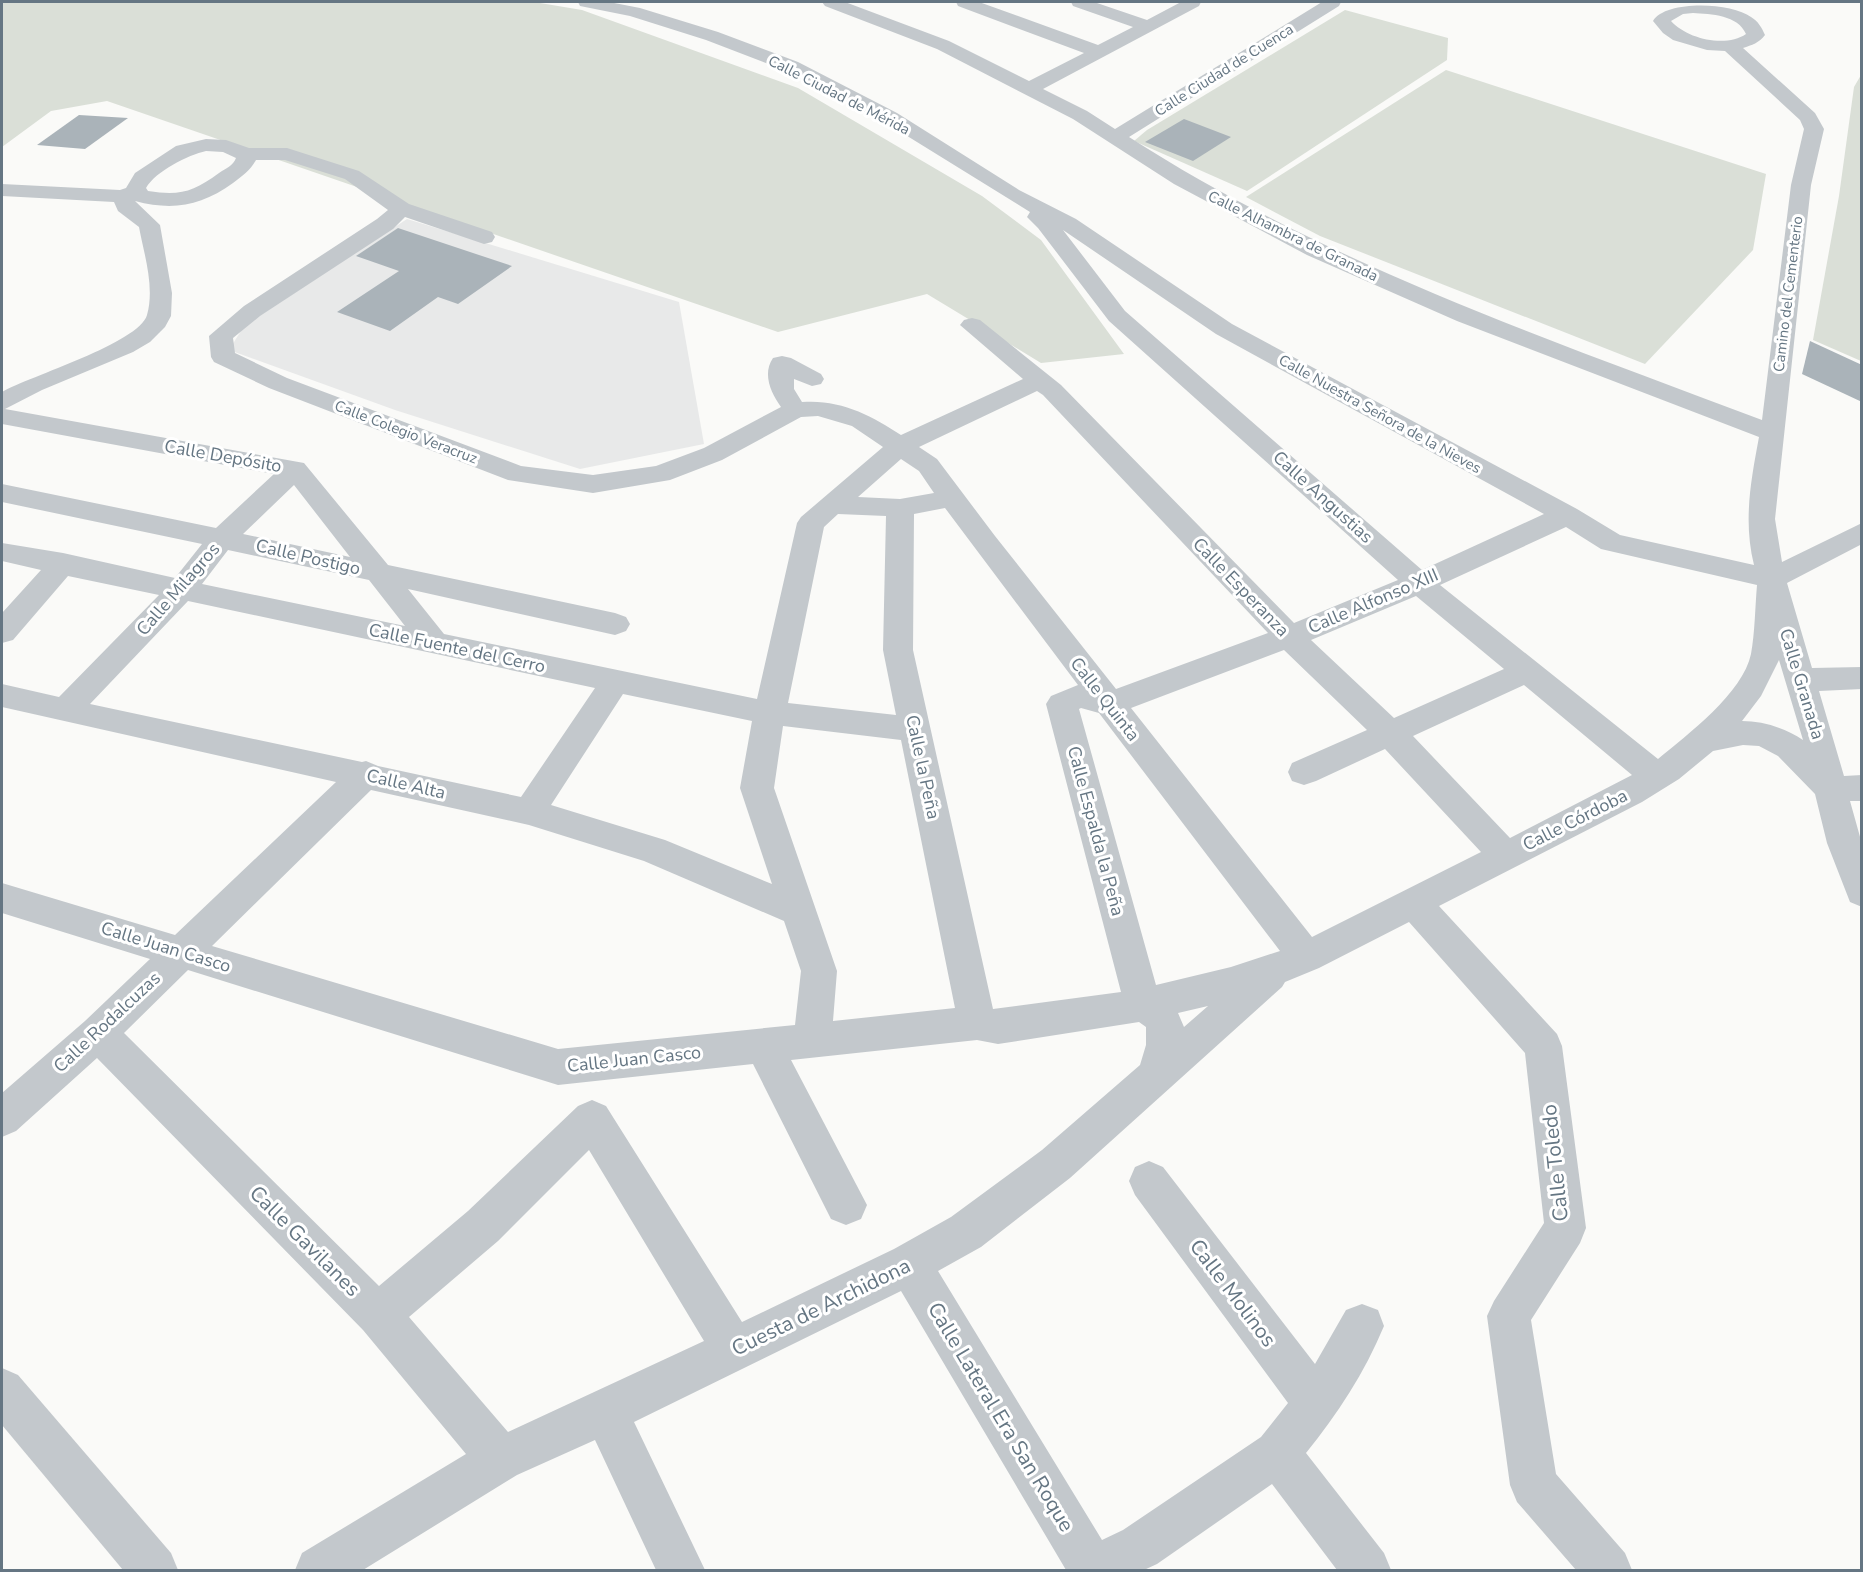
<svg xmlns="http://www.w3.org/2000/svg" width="1863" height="1572" font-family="'Nunito Sans',sans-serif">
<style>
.built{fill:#e8e9e9}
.green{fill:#dadfd7}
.building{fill:#aab3b9}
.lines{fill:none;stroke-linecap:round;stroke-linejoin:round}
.minor{fill:#c3c8cc;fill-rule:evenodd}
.labels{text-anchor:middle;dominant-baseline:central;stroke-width:6;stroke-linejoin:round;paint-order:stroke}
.far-street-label{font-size:15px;fill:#657683;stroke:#fff}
.street-label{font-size:18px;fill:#657683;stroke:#fff}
.near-street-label{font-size:21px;fill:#657683;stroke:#fff}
</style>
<rect width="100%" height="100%" fill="#fafaf8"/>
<polygon class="built" points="407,219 679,302 704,444 580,469 395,410 229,350 244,326"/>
<g class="green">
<polygon points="2,2 534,2 582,10 798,88 982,196 1041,240 1124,354 1041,363 927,294 778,332 107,101 51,111 2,147"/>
<polygon points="1345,10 1448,38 1447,60 1247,191 1134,141 1147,130"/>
<polygon points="1446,70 1766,174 1753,250 1645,364 1320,236 1246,197"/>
<polygon points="1861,75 1862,361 1861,361 1813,340 1839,196 1854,87"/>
</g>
<g class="building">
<polygon points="79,115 128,118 85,149 37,145"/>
<polygon points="1184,119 1231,137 1193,161 1145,142"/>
<polygon points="398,228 512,266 458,304 438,297 390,331 337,312 399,271 356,256"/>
<polygon points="1810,341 1862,365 1862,402 1802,374"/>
</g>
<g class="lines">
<g class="minor">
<path d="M578,2H609L640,8L718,32L798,62L897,113L1019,190L1076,219L1232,324L1577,509L1620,535L1754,565C1743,521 1751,480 1759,437L1457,321L1307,255L1174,184L1073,119L937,49L825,6L822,2H845L949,41L1029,81L1084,53L958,6L956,2H979L1098,45L1133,27L1073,6L1071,2H1094L1147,20L1181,2H1201L1199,6L1043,89L1087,111L1115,129L1322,2H1341L1339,6L1129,137C1325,263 1545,338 1762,420L1791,185L1804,129L1800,120L1725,51L1707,50L1673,40L1663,33L1653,21C1665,0 1731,2 1751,17C1758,21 1762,28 1765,35C1759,43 1752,45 1743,48L1815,113L1824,129L1811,185L1775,519L1782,562L1862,523V544L1787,583L1812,668L1862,667V689L1819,691L1844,776L1862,775V801H1850L1862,844V907L1850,902L1827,843L1815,794L1778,756L1759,746L1743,745L1713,751L1679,779L1642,802L1439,906L1557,1034L1562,1046L1586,1228L1580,1243L1531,1320L1556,1474L1625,1553L1632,1570H1576L1517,1502L1510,1485L1487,1316L1494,1301L1544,1223L1525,1053L1409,922L1319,968L1285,982L1282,987L1070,1178L981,1247L938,1271L1102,1540L1123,1530L1261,1437L1288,1403L1135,1195L1129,1181L1135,1167L1149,1161L1163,1167L1315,1364L1346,1310L1362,1304L1378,1310L1384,1326C1365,1372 1337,1415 1306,1453L1384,1553L1391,1570H1337L1272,1484L1157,1564L1144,1570H1066L901,1291L634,1422L705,1570H656L595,1440L517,1475L363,1570H295L302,1553L466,1454L363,1330L97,1058L16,1131L2,1137V1093L85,1021L150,959L2,913V883L175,935L336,782L2,707V684L59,697L159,595L68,576L13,640L2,643V613L41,570L2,561V543L63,553L175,578L202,544L2,502V484L216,528L274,474L2,424V392C30,376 139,343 147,315C155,287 144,254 139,227L118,211L114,202L2,196V184L120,190L126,188L135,173L176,146L206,139L226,140L249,148H287L359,171L409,204L492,232L495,237L492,242L484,244L405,217L393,229L260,316L233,338L235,353L287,378L521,466L593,475L656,466L704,448L781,407C771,393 762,374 773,358L782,356L791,358L821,374L824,379L821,384L812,386L794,379V389L802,402C840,399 871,415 901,435L1023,379L960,325L964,320L972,318L980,320L1061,385L1294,623L1398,580L1109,321L1038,228L1027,217L1030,212L883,121L784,70L706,40L630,16L580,6ZM1693,13C1711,14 1738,15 1746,34C1726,48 1687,39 1671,21L1683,14ZM206,151L223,152L236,158C233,166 226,168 219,173C193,192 180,196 148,191L146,188C156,171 188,155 206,151ZM256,160H285L345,179L388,210L377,219L244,306L209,336L211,357L214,362L269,388L508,480L593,493L670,480L722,460L801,417L818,416L852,426L883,447L801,517L797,523L757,699L444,634L408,589L615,635L626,631L630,624L626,617L615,613L388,565L304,463L5,409L42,390L133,352L150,342L165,327L171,316L172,293L160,225L135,201C173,211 201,206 233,183C242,176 250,171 256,160ZM1063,230L1216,334L1544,514L1422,570L1125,311ZM1037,391L1043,395L1268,633L1116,689L995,536L937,459L919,447ZM901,459L919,471L934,493L900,499L858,497ZM294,485L350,557L243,534ZM945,508L1078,685L1051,696L1046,704L1121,992L993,1009L913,650L914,514ZM838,514L886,516L883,650L896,715L788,703L824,527ZM1566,527L1601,549L1757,585C1755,608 1755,632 1751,654C1743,693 1687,735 1658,759L1440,585ZM228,550L369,580L405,626L202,584ZM1416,596L1504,669L1394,718L1311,640ZM188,601L595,688L521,797L378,766L366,761L362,762L90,704ZM1284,650L1367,730L1292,763L1288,772L1292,781L1304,785L1316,781L1385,749L1481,852L1312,937L1131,708ZM1779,660L1803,740C1785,728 1763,721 1742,721L1761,696ZM1524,685L1632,775L1510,838L1413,736ZM623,694L752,721L740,788L772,884L665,840L551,805ZM1081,708L1099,713L1280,951L1231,967L1156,985L1079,709ZM783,726L901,740L955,1008L833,1021L837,971L774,788ZM371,790L529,825L644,861L784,921L801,971L795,1025L558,1049L212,946ZM188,970L558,1085L753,1064L831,1219L846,1225L861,1219L867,1205L791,1060L977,1040L998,1044L1139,1022L1146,1027V1045L1140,1065L1042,1150L951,1217L894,1249L742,1322L606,1106L592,1100L578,1106L468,1211L379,1286L124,1033ZM1208,1006L1184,1027L1178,1013ZM589,1150L704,1341L508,1432L409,1317L498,1241Z"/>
<polygon points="2,1368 18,1375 171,1553 178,1570 123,1570 2,1425"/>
</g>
</g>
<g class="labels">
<g class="far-street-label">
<text transform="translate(1224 70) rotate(-32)">Calle Ciudad de Cuenca</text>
<text transform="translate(839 95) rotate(27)">Calle Ciudad de Mérida</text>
<text transform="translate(1293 236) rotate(26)">Calle Alhambra de Granada</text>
<text transform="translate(1788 294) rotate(-83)">Camino del Cementerio</text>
<text transform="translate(1380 414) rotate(29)">Calle Nuestra Señora de la Nieves</text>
<text transform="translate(406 432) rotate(21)">Calle Colegio Veracruz</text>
</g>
<g class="street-label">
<text transform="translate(223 456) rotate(10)">Calle Depósito</text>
<text transform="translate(1323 497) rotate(42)">Calle Angustias</text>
<text transform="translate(308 557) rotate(13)">Calle Postigo</text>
<text transform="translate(1241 587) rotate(46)">Calle Esperanza</text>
<text transform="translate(178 589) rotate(-49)">Calle Milagros</text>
<text transform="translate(1373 601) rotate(-23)">Calle Alfonso XIII</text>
<text transform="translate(457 648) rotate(12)">Calle Fuente del Cerro</text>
<text transform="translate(1802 684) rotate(73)">Calle Granada</text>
<text transform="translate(1105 699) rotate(52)">Calle Quinta</text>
<text transform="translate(923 767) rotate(78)">Calle la Peña</text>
<text transform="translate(406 784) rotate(13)">Calle Alta</text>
<text transform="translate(1575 820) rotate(-27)">Calle Córdoba</text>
<text transform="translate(1096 831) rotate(75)">Calle Espalda la Peña</text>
<text transform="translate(166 947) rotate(17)">Calle Juan Casco</text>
<text transform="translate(107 1022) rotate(-43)">Calle Rodalcuzas</text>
<text transform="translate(634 1059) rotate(-6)">Calle Juan Casco</text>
</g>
<g class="near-street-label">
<text transform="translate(1555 1163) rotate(-96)">Calle Toledo</text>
<text transform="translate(305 1241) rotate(45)">Calle Gavilanes</text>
<text transform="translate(1233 1293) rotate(53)">Calle Molinos</text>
<text transform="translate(821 1307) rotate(-26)">Cuesta de Archidona</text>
<text transform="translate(1001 1417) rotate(59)">Calle Lateral Era San Roque</text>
</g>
</g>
<rect width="1863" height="1572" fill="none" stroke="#657683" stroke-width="6"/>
</svg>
